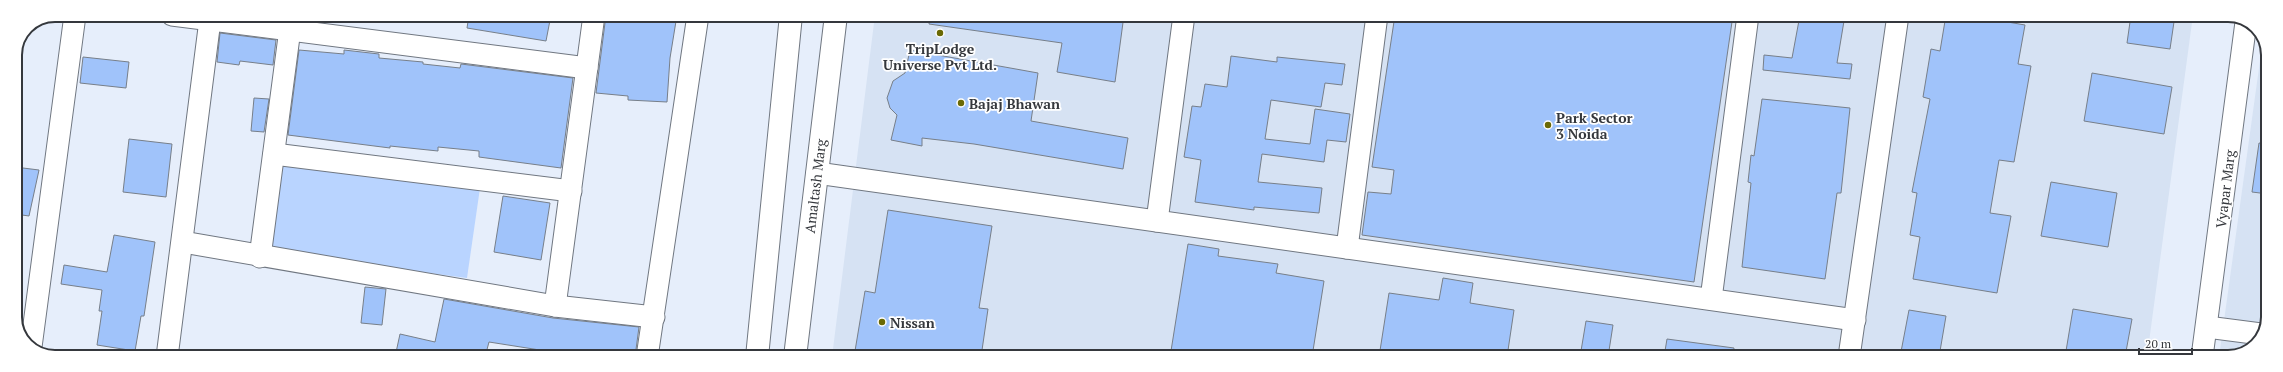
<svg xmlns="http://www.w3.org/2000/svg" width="2283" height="372" font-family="'PT Serif',serif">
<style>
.built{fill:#d6e2f3}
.green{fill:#b9d4ff}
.building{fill:#a0c3fa;stroke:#777f89}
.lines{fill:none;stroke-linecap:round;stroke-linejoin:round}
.street-casing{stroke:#707781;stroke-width:23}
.secondary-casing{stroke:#707781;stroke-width:24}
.street{stroke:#fff;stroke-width:21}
.secondary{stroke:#fff;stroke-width:22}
.poi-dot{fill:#6a6904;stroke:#fff;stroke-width:1.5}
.labels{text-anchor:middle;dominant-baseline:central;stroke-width:3.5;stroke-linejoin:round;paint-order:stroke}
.poi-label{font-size:14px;font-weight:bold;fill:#35383d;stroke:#fff;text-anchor:start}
.street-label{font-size:14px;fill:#35383d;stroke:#fff}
.rim{fill:none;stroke:#35383d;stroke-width:2}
</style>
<rect width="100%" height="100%" fill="#e6eefb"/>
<g class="built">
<polygon points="875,15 2193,15 2147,357 832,357"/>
<polygon points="2263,39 2268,50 2268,323 2254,347 2228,357 2219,357"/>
</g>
<polygon class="green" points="283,161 480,188 467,278 271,252"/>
<g class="building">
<polygon points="469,15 551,15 546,41 467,28"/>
<polygon points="606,15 677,15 670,58 667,102 628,100 628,96 596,93"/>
<polygon points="930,15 1124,15 1115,82 1057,72 1062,43 929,24"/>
<polygon points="1395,15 1733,15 1694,282 1362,235 1368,192 1391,194 1394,170 1372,167"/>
<polygon points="1800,15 1845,15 1837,63 1852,64 1850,79 1763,70 1764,55 1792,58"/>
<polygon points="1946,15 1967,15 2025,25 2018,64 2031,66 2014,162 1999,160 1990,213 2011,216 1997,293 1913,279 1920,237 1910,235 1917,193 1912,192 1930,99 1923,97 1931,49 1940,51"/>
<polygon points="2131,15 2175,15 2170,49 2127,43"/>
<polygon points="220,33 276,40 273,65 240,61 239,65 217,62"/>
<polygon points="299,50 344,54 344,50 379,54 379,58 423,62 423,64 460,68 461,64 573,78 561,168 479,157 479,151 438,147 438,151 390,146 390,148 288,135"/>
<polygon points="910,50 1038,73 1031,121 1128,138 1123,169 974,144 922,138 922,146 891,140 897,115 890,108 887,98 893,81 905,73"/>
<polygon points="1231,56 1277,62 1277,57 1345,64 1342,85 1325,83 1321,107 1271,100 1265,139 1310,144 1315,109 1350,114 1346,142 1327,140 1324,162 1262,154 1258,182 1322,188 1319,213 1254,207 1254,210 1195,202 1201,160 1184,157 1192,106 1201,107 1205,84 1227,87"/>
<polygon points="83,57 129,62 126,88 80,83"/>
<polygon points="2092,73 2172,87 2164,134 2084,121"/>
<polygon points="254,98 269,99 264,132 251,131"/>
<polygon points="1762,99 1850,108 1841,193 1837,193 1825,279 1742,267 1751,183 1748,182 1751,155 1754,156"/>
<polygon points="129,139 172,144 166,197 123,192"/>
<polygon points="2259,143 2268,144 2268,194 2252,192"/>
<polygon points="15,167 39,170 29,216 15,214"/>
<polygon points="2051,182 2117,193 2108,247 2041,236"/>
<polygon points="503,196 550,203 541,260 494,252"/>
<polygon points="888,210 992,226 979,308 988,309 981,357 854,357 865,291 875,293"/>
<polygon points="114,235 155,242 144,316 141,316 135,351 97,345 102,311 99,311 102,290 61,284 64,265 107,272"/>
<polygon points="1188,244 1219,249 1218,256 1278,264 1276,273 1324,281 1312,357 1249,357 1204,350 1203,356 1171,351"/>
<polygon points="1443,278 1473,283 1470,303 1514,310 1507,357 1379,357 1389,293 1439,300"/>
<polygon points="365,287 386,289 382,325 361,323"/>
<polygon points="444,299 553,318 639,327 635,357 609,357 585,351 584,356 565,352 565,354 489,342 485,357 395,357 400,334 435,342"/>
<polygon points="2073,309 2132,319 2125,357 2065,357"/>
<polygon points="1909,310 1946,316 1939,357 1900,357"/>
<polygon points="1586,321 1613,325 1608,357 1580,357"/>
<polygon points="1667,339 1734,348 1733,357 1664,357"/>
</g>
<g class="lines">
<defs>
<g id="street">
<polyline points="172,15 587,68"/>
<polyline points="274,154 571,191"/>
<polyline points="817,173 1855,320"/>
<polyline points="1157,221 1184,15"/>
<polyline points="183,242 555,306 654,317"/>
<polyline points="1347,248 1377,15"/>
<polyline points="260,257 290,29"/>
<polyline points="1711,299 1748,15"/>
<polyline points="555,306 594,15"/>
<polyline points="2207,327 2261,334"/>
<polyline points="31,347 75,15"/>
<polyline points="167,357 210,20"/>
<polyline points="647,357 698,15"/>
<polyline points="1849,357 1898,15"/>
<polyline points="2202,357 2246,22"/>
</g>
<g id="secondary">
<polyline points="757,357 791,15"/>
<polyline points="795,357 836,15"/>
</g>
</defs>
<use href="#street" class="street-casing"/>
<use href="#secondary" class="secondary-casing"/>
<use href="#street" class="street"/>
<use href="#secondary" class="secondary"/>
</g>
<g class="poi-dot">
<circle cx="940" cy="33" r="4"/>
<circle cx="961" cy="103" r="4"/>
<circle cx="1548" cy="125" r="4"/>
<circle cx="882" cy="322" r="4"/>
</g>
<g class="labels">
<g class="poi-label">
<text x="940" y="48" text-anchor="middle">TripLodge<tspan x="940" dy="16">Universe Pvt Ltd.</tspan></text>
<text x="969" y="103">Bajaj Bhawan</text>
<text x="1556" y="117">Park Sector<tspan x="1556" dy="16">3 Noida</tspan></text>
<text x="890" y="322">Nissan</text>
</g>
<g class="street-label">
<text transform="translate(815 186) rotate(-83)">Amaltash Marg</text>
<text transform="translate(2225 189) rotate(-83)">Vyapar Marg</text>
</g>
</g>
<path d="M0 0H2283V372H0ZM55 22H2228A33 33 0 0 1 2261 55V317A33 33 0 0 1 2228 350H55A33 33 0 0 1 22 317V55A33 33 0 0 1 55 22Z" fill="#fff" fill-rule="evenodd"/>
<path class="rim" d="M55 22H2228A33 33 0 0 1 2261 55V317A33 33 0 0 1 2228 350H55A33 33 0 0 1 22 317V55A33 33 0 0 1 55 22Z"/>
<path d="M2139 348v6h53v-6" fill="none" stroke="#35383d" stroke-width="2"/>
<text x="2145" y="348" font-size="12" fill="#35383d" stroke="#ffffff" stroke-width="3" paint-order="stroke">20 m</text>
</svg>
